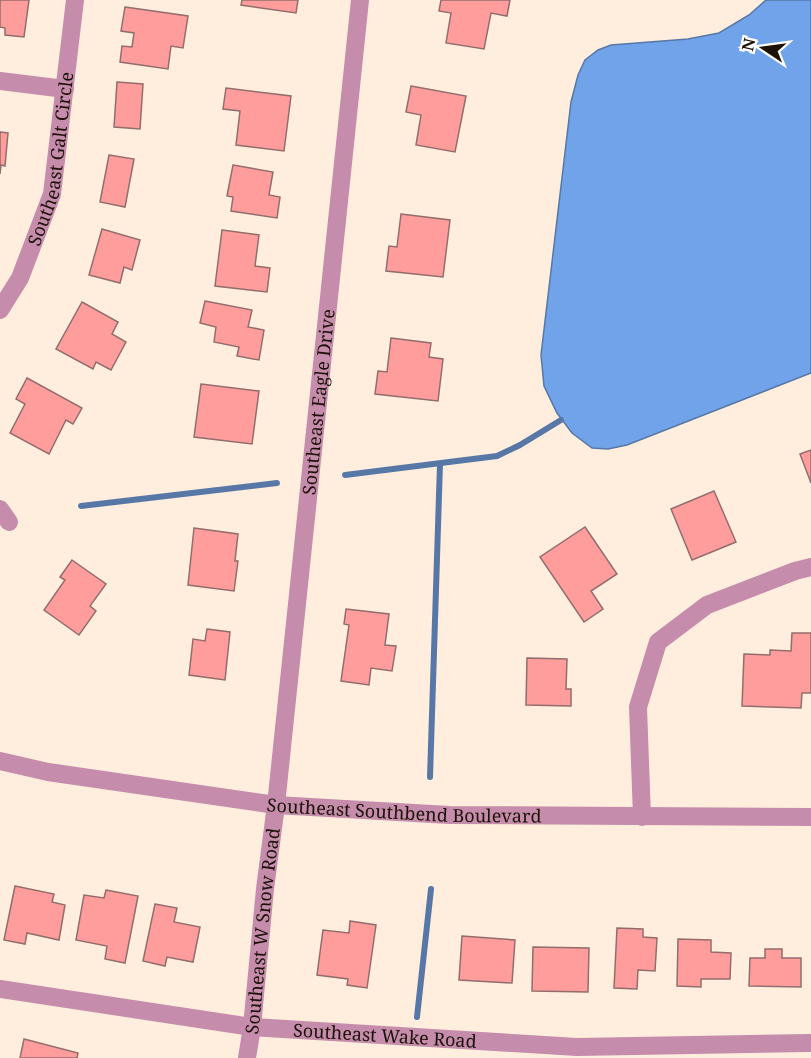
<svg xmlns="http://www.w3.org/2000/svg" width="811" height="1058" font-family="'Noto Serif',serif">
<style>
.water{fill:#70a3e9;stroke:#5778a6;stroke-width:1.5}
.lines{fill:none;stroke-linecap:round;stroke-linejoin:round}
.stream{stroke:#5778a6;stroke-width:6}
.building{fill:#ff9d9d;stroke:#936d6c;stroke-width:1.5}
.minor{stroke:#c58cac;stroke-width:18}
.labels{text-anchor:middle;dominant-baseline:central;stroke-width:4.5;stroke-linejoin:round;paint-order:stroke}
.street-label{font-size:18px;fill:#1c1208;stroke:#fff}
</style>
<rect width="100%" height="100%" fill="#fed"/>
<polygon class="water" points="766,0 811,0 811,373 627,445 608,449 592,448 572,433 557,413 544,386 541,355 571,102 578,75 585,60 598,50 611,45 688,39 719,33 749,15"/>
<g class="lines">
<g class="stream">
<polyline points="345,475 497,456 520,445 561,420"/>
<polyline points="81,506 277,483"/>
<polyline points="430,777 440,464"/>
<polyline points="417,1017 431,889"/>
</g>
</g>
<g class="building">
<polygon points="0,0 29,0 24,37 5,35 5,28 0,27"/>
<polygon points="242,0 298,0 296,13 241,5"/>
<polygon points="441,0 510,0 507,16 491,13 484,49 446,43 451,13 439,11"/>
<polygon points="125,7 188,16 183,48 171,46 168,69 120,62 122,46 132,47 134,33 121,31"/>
<polygon points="117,82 143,84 140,129 114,127"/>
<polygon points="411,86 466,96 455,152 416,145 421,115 406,112"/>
<polygon points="226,88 291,96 284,151 236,145 240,111 223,109"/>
<polygon points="0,132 8,133 5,166 1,165 0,174"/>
<polygon points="109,155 134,159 125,207 100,202"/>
<polygon points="233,165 273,172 269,195 280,197 277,218 231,211 233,197 227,196"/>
<polygon points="401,214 450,220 443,277 386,271 389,246 397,247"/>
<polygon points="102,229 140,240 132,270 124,267 120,283 89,275"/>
<polygon points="222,230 259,235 255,266 270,268 267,292 215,286"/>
<polygon points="205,301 252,310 248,327 264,330 259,360 237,356 239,347 214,342 216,327 200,323"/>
<polygon points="82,302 118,322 112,334 126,342 111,370 96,362 93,369 56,349"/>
<polygon points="391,338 431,343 429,357 443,359 438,401 375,394 378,371 387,372"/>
<polygon points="27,378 82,408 73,424 66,420 49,454 10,433 25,404 16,399"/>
<polygon points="201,384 259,391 252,444 194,437"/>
<polygon points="811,450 811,483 800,454"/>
<polygon points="714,491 736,542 692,560 671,509"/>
<polygon points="585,527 617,574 591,591 603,609 584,622 540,557"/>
<polygon points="194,528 238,534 235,561 238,561 234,591 188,585"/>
<polygon points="72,560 106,584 90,606 96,611 79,635 44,610 65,580 60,577"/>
<polygon points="346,609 389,614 385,645 396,646 392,671 371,668 369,685 341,681 349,625 344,624"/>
<polygon points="207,629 230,632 225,680 189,675 193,639 205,641"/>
<polygon points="792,633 811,633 811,693 802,693 801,708 742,706 744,654 770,655 770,650 791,651"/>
<polygon points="527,658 567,659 566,689 571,689 571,706 526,705"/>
<polygon points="15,886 54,894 52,902 65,905 59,940 27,933 25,944 4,940"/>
<polygon points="106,890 138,896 125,963 105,959 107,946 76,940 84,895 104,898"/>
<polygon points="155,904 177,908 174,922 200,927 193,962 167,957 165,966 143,961"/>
<polygon points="350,921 376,925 367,988 347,985 348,979 317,975 323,930 349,933"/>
<polygon points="617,928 643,929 643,937 657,938 655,971 638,970 637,989 614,988"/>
<polygon points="462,936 515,940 512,983 459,980"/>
<polygon points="678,939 711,940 711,952 731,953 730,979 701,979 701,987 677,986"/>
<polygon points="533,947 589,948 588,992 532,991"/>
<polygon points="765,949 782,949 782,958 801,958 801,987 749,986 750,958 765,958"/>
<polygon points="24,1039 78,1053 77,1058 20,1058"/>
</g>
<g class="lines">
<g class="minor">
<polyline points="0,81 65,89"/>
<path id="s1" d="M0,310L20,278L52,194L75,0"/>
<polyline points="0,509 9,522"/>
<path id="s2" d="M0,761L48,772L276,805L449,815L811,817"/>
<polyline points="642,817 638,707 658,642 707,605 795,571 811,567"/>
<path id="s3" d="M0,989L252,1027L577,1047L811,1043"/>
<path id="s4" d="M247,1058L252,1027L265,889L276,805L360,0"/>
</g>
</g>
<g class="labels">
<g class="street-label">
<text stroke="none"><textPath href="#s1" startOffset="162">Southeast Galt Circle</textPath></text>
<text stroke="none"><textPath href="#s4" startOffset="660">Southeast Eagle Drive</textPath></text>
<text stroke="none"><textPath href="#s2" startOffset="408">Southeast Southbend Boulevard</textPath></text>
<text stroke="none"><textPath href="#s4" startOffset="128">Southeast W Snow Road</textPath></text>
<text stroke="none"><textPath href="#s3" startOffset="388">Southeast Wake Road</textPath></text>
</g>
</g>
<g transform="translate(763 48) rotate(283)" stroke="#ffffff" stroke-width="4.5" paint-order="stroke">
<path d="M0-4.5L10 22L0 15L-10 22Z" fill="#1c1208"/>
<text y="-9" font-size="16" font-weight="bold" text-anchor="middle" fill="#1c1208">N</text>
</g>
</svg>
